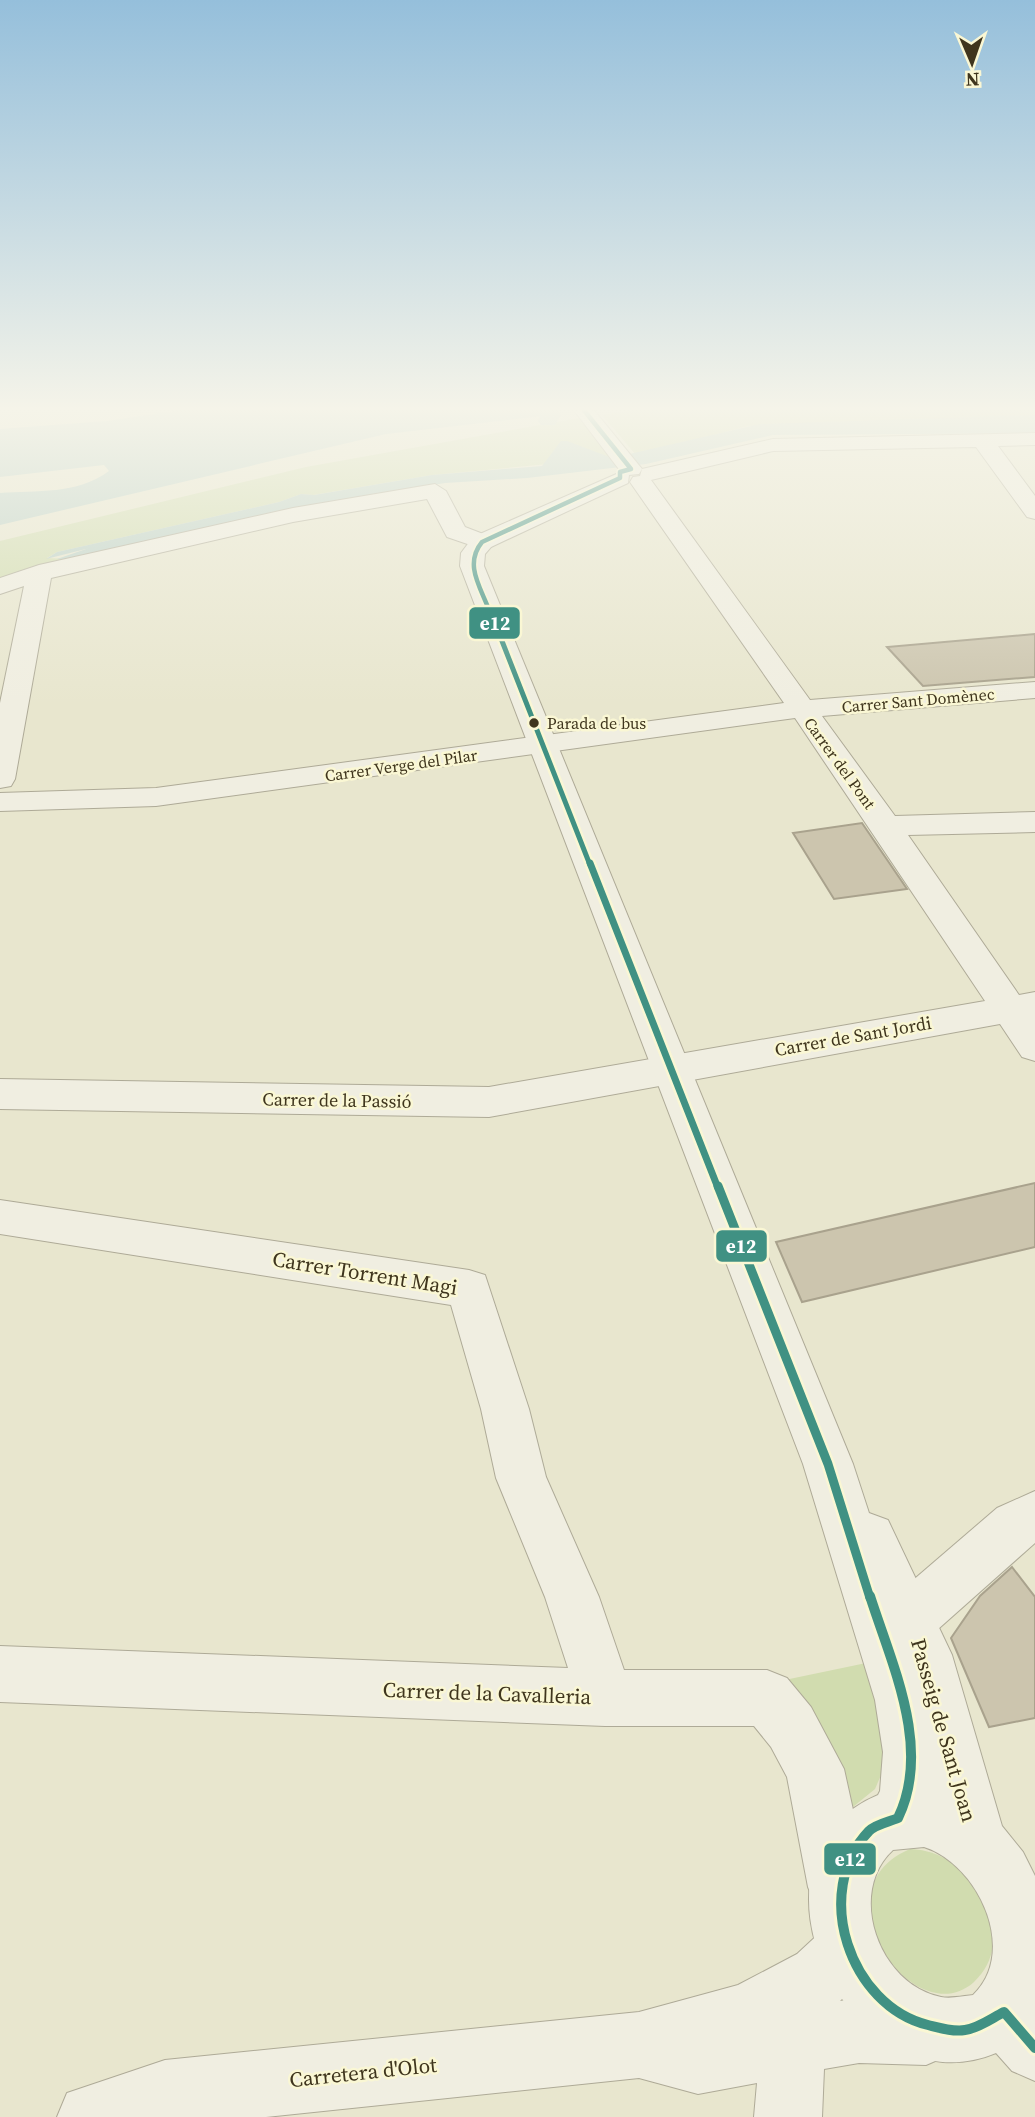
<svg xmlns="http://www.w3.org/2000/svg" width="1035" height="2117" font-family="'Source Serif 4',serif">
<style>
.green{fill:#d1dcaf}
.water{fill:#bad0c7}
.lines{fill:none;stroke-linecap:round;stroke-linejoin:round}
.canal{fill:#bad0c7;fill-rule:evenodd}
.building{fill:#ccc5ae;stroke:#a9a28d;stroke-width:2}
.minor-casing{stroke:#aeaa97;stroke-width:2}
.tertiary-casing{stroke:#aeaa97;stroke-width:2}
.minor{fill:#f0eee1;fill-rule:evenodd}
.tertiary{fill:#f0eee1;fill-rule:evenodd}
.bus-1-far4-casing{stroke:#faf7d4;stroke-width:8}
.bus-1-far3-casing{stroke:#faf7d4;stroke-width:10}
.bus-1-far2-casing{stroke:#faf7d4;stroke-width:12}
.bus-1-far1-casing{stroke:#faf7d4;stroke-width:14}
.bus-1-casing{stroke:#faf7d4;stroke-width:16}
.bus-1-far4{stroke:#409183;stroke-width:4.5}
.bus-1-far3{stroke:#409183;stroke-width:5}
.bus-1-far2{stroke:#409183;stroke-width:7}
.bus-1-far1{stroke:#409183;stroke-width:9}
.bus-1{stroke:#409183;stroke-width:10}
.bus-dot{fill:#3f351d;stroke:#faf7d4;stroke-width:2.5}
.labels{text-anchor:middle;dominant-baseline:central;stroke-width:5;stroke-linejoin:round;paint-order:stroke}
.far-street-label{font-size:16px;fill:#3f351d;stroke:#faf7d4}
.bus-label{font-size:16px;fill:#3f351d;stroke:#faf7d4;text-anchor:start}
.street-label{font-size:18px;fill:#3f351d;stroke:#faf7d4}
.near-street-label{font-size:21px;fill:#3f351d;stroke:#faf7d4}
.line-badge{stroke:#faf7d4;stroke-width:2.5}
.badge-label{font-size:19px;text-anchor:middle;font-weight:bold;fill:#fff}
</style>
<rect width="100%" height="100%" fill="#e8e6ce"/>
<g class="green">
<polygon points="641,409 1035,409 1035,415 748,426 636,455 602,415"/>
<polygon points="579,418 612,458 432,475 313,495 301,494 279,502 57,552 47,558 70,559 0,579 0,541 306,467"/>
<polygon points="871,1662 894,1745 875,1789 848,1811 775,1682"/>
<path d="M910,1849C957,1850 999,1897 993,1945C991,1960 985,1971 974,1982C914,2036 812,1890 910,1849Z"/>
</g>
<g class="water">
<path d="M187,409H562L551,415L386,434L0,525V493C37,490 76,495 109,471L104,465L0,477V429L107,421Z"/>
<polygon points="1035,415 1035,433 773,435 646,464 527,478 445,483 378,494 70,559 57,559 86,549 46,559 57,552 279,502 301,494 314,495 432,475 542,466 561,441 567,441 612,458 760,424"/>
</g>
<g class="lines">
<polygon class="canal" points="535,409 556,409 561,415 555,425 541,425 538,421 540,416"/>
</g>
<g class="building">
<polygon points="1035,634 1035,677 923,686 887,647"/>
<polygon points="862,823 907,889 834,899 793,833"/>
<polygon points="1035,1183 1035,1247 802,1302 776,1242"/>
<polygon points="1012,1567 1035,1597 1035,1718 989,1727 951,1638 980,1596"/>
</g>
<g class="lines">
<defs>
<g id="minor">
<polygon points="1035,433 1035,445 998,446 1035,496 1035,519 1027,517 976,447 773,451 651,480 810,700 1035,682 1035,698 822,716 895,816 1035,812 1035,832 908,835 1019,995 1035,992 1035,1061 1022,1057 1000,1024 489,1117 0,1109 0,1079 489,1087 985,1001 795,718 156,806 0,811 0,793 156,788 784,703 630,482 633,477 640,476 642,469 773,439"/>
<polygon points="435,484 446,491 465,527 491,537 494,542 491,547 482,549 447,537 427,499 293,522 51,578 15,779 11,786 0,788 0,703 24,586 0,594 0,578 39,565 293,508"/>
<polygon points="0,1200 469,1270 485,1275 529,1409 546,1477 599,1597 624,1670 767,1670 787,1678 811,1707 844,1769 870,1887 861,1909 839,1918 817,1909 808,1887 787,1777 771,1747 754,1726 605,1726 0,1702 0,1646 568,1668 545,1597 496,1478 481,1409 451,1305 0,1234"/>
<polygon points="1035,1491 1035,1543 928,1638 909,1646 890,1638 882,1619 890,1600 997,1508"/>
<path d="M847,1918L869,1928L879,1950L869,1972L840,2001C875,1994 916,1995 949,2009L959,2032L949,2055L926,2065L859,2063L824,2069L822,2117H754L757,2083L698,2094L639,2078L266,2117H57L67,2093L165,2060L639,2012L738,1985L797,1954L825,1928Z"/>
</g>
<path id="tertiary" d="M573,409H593L642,469L639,474L629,475L628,483L491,547L485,554L484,566L853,1464L869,1513L888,1520L952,1655L1002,1826L1023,1852L1035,1876V2081L1012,2071L996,2053C850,2114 727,1858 878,1795L880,1791L883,1752L875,1700L803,1464L460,566L461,553L473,537L621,472ZM924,1847C978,1864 1019,1951 973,1995C963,1996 951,1999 941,1997C879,1985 846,1893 893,1850Z"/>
</defs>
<use href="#minor" class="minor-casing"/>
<use href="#tertiary" class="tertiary-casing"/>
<use href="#minor" class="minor"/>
<use href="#tertiary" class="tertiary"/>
<defs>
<path id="bus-1-far4" d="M489,610C480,586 464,564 482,542L620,478V472L631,469L583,409"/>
<polyline id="bus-1-far3" points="489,608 590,865"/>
<polyline id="bus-1-far2" points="590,863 718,1188"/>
<polyline id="bus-1-far1" points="718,1186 828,1464 870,1598"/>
<path id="bus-1" d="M870,1596C892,1665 932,1748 898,1818C889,1822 876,1824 869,1831C811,1892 850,2006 928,2025C940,2028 953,2032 965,2030C979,2028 992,2018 1004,2012L1035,2048"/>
</defs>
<use href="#bus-1-far4" class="bus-1-far4-casing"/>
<use href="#bus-1-far3" class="bus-1-far3-casing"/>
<use href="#bus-1-far2" class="bus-1-far2-casing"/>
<use href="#bus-1-far1" class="bus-1-far1-casing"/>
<use href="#bus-1" class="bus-1-casing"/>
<use href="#bus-1-far4" class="bus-1-far4"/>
<use href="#bus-1-far3" class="bus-1-far3"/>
<use href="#bus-1-far2" class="bus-1-far2"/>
<use href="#bus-1-far1" class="bus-1-far1"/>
<use href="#bus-1" class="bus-1"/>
</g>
<linearGradient id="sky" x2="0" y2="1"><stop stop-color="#95bfdb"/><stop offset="0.58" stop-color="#f5f4e9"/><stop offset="1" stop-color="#f5f4e9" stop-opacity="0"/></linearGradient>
<rect width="1035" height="705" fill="url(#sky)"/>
<circle class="bus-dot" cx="534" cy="723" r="6"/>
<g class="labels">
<g class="far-street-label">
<text transform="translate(918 700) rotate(-5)">Carrer Sant Domènec</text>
<text transform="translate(840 763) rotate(54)">Carrer del Pont</text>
<text transform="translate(401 765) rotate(-8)">Carrer Verge del Pilar</text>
</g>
<g class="bus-label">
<text x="547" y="723">Parada de bus</text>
</g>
<g class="street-label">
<text transform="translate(853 1036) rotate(-10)">Carrer de Sant Jordi</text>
<text transform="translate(337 1100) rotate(1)">Carrer de la Passió</text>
</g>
<g class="near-street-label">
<text transform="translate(365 1273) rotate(9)">Carrer Torrent Magi</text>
<text transform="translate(487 1693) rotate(2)">Carrer de la Cavalleria</text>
<text transform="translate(944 1730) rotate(74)">Passeig de Sant Joan</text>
<text transform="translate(363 2072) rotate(-6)">Carretera d'Olot</text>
</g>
</g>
<g class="line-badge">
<rect x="468" y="606" width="53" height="34" rx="7" fill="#409183"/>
<rect x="715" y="1229" width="53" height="34" rx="7" fill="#409183"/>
<rect x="823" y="1842" width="54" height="34" rx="7" fill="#409183"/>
</g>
<g class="badge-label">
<text x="495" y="630">e12</text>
<text x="741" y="1253">e12</text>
<text x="850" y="1866">e12</text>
</g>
<g transform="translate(972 63) rotate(178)" stroke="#faf7d4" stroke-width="5" paint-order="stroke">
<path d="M0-5L12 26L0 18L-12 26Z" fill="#3f351d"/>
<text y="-10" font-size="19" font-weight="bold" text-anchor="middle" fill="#3f351d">N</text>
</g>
</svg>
